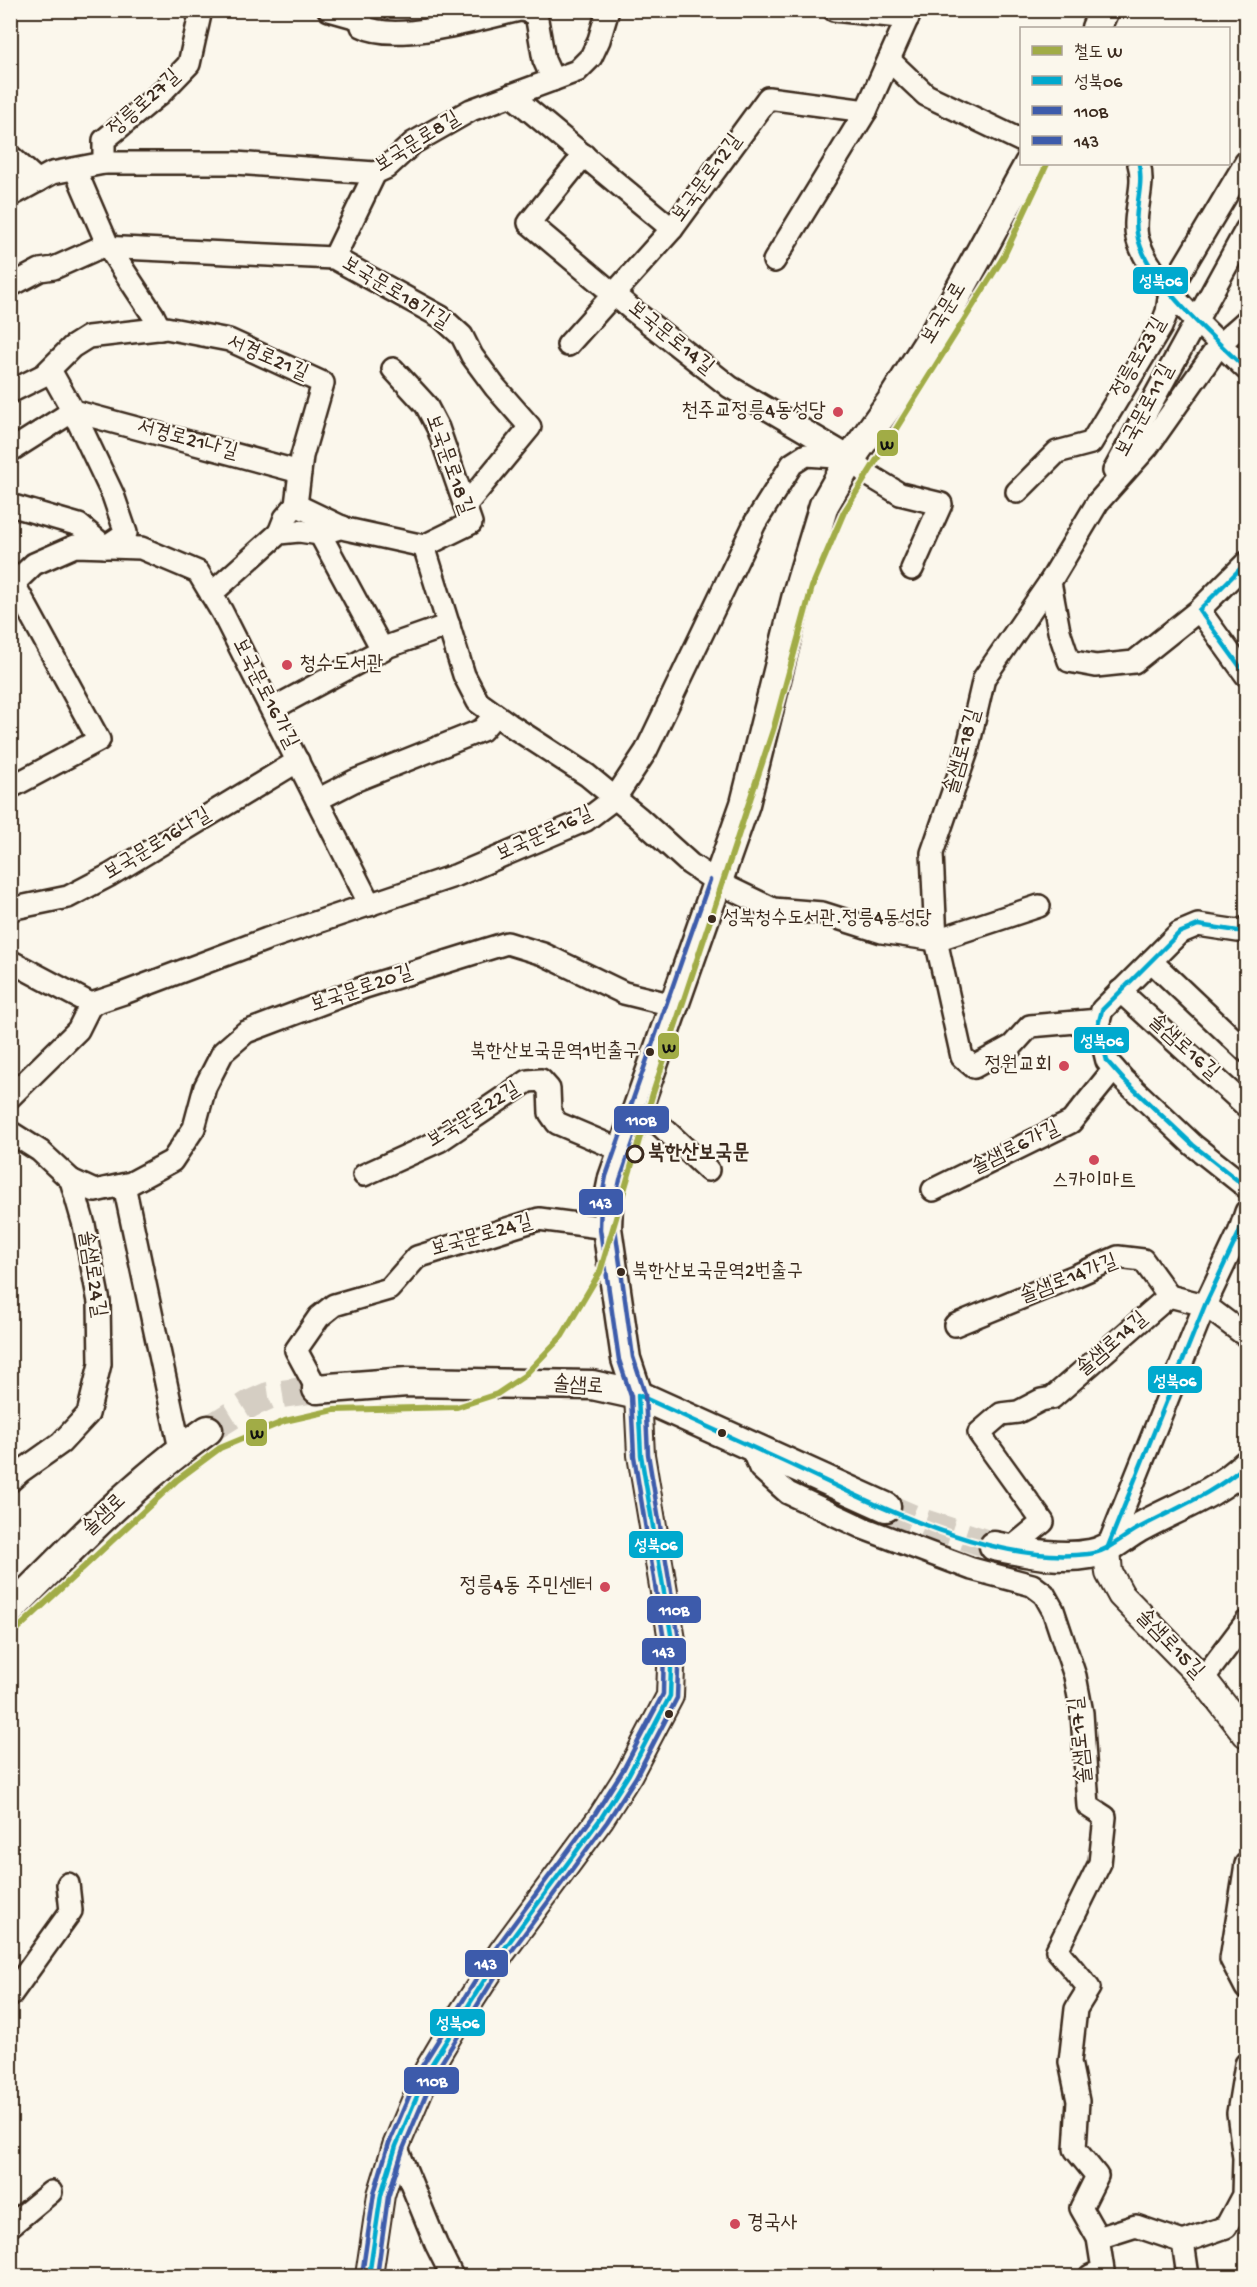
<svg xmlns="http://www.w3.org/2000/svg" width="1257" height="2287" font-family="'Gochi Hand','Poor Story',sans-serif">
<style>
.lines{fill:none;stroke-linecap:round;stroke-linejoin:round}
.secondary-tunnel{stroke:#d5cec3;stroke-width:28;stroke-dasharray:28 14;stroke-linecap:butt}
.minor-casing{stroke:#3b2a1e;stroke-width:26}
.tertiary-casing{stroke:#3b2a1e;stroke-width:30}
.secondary-casing{stroke:#3b2a1e;stroke-width:33}
.minor{stroke:#fbf7ec;stroke-width:21}
.tertiary{stroke:#fbf7ec;stroke-width:26}
.secondary{stroke:#fbf7ec;stroke-width:28}
.bus-1-casing{stroke:#fbf7ec;stroke-width:9}
.bus-2-casing{stroke:#fbf7ec;stroke-width:9}
.bus-3-casing{stroke:#fbf7ec;stroke-width:9}
.bus-1{stroke:#00a9ce;stroke-width:4.5}
.bus-2{stroke:#3d5bab;stroke-width:4.5}
.bus-3{stroke:#3d5bab;stroke-width:4.5}
.rail-1-casing{stroke:#fbf7ec;stroke-width:10}
.rail-1{stroke:#a1ac46;stroke-width:6}
.poi-dot{fill:#d1495b;stroke:#fbf7ec;stroke-width:2}
.bus-dot{fill:#3b2a1e;stroke:#fbf7ec;stroke-width:2}
.stop-dot{fill:#fbf7ec;stroke:#3b2a1e;stroke-width:3}
.labels{text-anchor:middle;dominant-baseline:central;stroke-width:4.5;stroke-linejoin:round;paint-order:stroke}
.bus-label{font-size:20px;fill:#3b2a1e;stroke:#fbf7ec;text-anchor:start}
.street-label{font-size:21px;fill:#3b2a1e;stroke:#fbf7ec}
.poi-label{font-size:21px;fill:#3b2a1e;stroke:#fbf7ec;text-anchor:end}
.stop-label{font-size:21px;font-weight:bold;fill:#3b2a1e;stroke:#fbf7ec;text-anchor:start}
.line-badge{stroke:#fbf7ec;stroke-width:2}
.badge-label{font-size:16px;text-anchor:middle;font-weight:bold;fill:#fff}
.pale-badge-label{font-size:16px;text-anchor:middle;font-weight:bold;fill:#111}
</style>
<rect width="100%" height="100%" fill="#fbf7ec"/>
<filter id="ink" filterUnits="userSpaceOnUse"><feTurbulence type="fractalNoise" baseFrequency=".0167" numOctaves="2"/><feDisplacementMap in="SourceGraphic" scale="12" xChannelSelector="R" yChannelSelector="G"/><feConvolveMatrix kernelMatrix="1 2 1 2 8 2 1 2 1" color-interpolation-filters="sRGB"/></filter>
<g filter="url(#ink)">
<g class="lines">
<g class="secondary-tunnel">
<polyline points="208,1430 250,1404 268,1396 317,1389"/>
<polyline points="886,1507 924,1523 994,1546"/>
</g>
<defs>
<g id="minor">
<polyline points="329,10 361,19"/>
<path d="M361,10L362,26C395,44 481,19 519,10"/>
<polyline points="522,10 536,14 544,60 553,80"/>
<polyline points="834,10 908,18"/>
<polyline points="889,60 926,95 1022,141"/>
<polyline points="511,95 672,229"/>
<polyline points="584,155 529,223 630,308 730,387 851,458 867,474 900,494 941,504 912,569"/>
<polyline points="10,156 38,181"/>
<polyline points="104,163 104,140 161,93 189,64 201,10"/>
<path d="M1139,164C1146,187 1132,214 1137,237C1148,280 1214,338 1246,369"/>
<polyline points="75,169 109,248 153,315 160,329"/>
<polyline points="10,196 52,173 104,163 235,163 375,173 386,168 413,143 471,110 577,71 591,57 599,40 608,10"/>
<polyline points="334,258 375,173"/>
<polyline points="774,261 866,111 911,10"/>
<polyline points="10,286 40,270 54,268 101,247 334,258 441,317 462,336 472,356 495,387 530,427 465,506"/>
<polyline points="1246,321 1220,344 1148,446 1098,502 1050,582 1059,631 1069,661 1096,666 1134,662 1199,610 1246,563"/>
<polyline points="568,345 672,229 768,98 866,111"/>
<polyline points="50,370 73,411 300,472"/>
<polyline points="10,392 44,375 72,347 88,337 166,328 229,340 323,383 302,456 296,505 285,518 279,533"/>
<polyline points="10,451 73,411 113,495 126,533 105,547 79,525 10,505"/>
<polyline points="1114,471 1246,230"/>
<polyline points="1017,492 1057,452 1091,443 1161,327 1167,312 1170,292 1181,271 1246,162"/>
<polyline points="296,505 346,529 424,546 471,523 438,428 426,405 393,369"/>
<polyline points="320,534 382,649"/>
<polyline points="424,546 464,675 478,702 510,725 587,775 638,817 690,864 717,882 773,909 822,913 882,932 936,940 1039,906"/>
<polyline points="1050,582 984,678 967,751 932,853 936,940 962,1057 974,1067 1012,1046 1030,1026 1099,1020"/>
<polyline points="10,587 34,564 75,546 141,548 198,572 222,612 370,905"/>
<polyline points="211,594 279,533 299,531 320,534 343,527"/>
<polyline points="1199,610 1246,675"/>
<polyline points="272,709 389,646 449,625"/>
<polyline points="10,786 13,786 99,740 14,584"/>
<polyline points="317,800 354,781 482,730 495,715"/>
<polyline points="10,909 68,897 110,875 298,761"/>
<polyline points="1246,928 1238,931 1198,925 1179,933 1102,1010 1098,1025 1107,1061 1123,1079 1193,1145 1246,1187"/>
<polyline points="10,961 91,1004 124,993 267,939 457,875 586,820 615,798 646,751 755,523 792,464 806,455 851,458"/>
<polyline points="1151,961 1246,1051"/>
<polyline points="1120,991 1246,1106"/>
<polyline points="10,1097 78,1030 91,1004"/>
<polyline points="636,1114 659,1124 708,1170"/>
<polyline points="10,1132 40,1151 71,1180 84,1225 99,1302 100,1364 88,1414 61,1443 20,1472 10,1481"/>
<polyline points="364,1175 439,1141 528,1081 541,1080 549,1089 550,1113 557,1123 623,1151"/>
<polyline points="71,1180 95,1191 131,1183 172,1161 194,1128 205,1087 223,1052 246,1032 365,987 484,950 507,943 543,954 624,993 673,1005"/>
<polyline points="124,1185 180,1449"/>
<polyline points="933,1190 1071,1122 1114,1069"/>
<polyline points="1169,1296 1205,1305 1246,1336"/>
<polyline points="955,1325 1075,1276 1118,1257 1143,1260 1169,1296"/>
<polyline points="317,1389 296,1350 319,1317 334,1305 389,1289 417,1257 539,1219 607,1228"/>
<polyline points="751,1447 760,1468 788,1493 863,1528 972,1569 1032,1585 1044,1594 1053,1610 1075,1676 1082,1713 1088,1806 1105,1817 1100,1863 1057,1950 1089,1988 1076,2009 1070,2062 1078,2101 1075,2149 1097,2176 1081,2208 1098,2238 1103,2270 1090,2276"/>
<polyline points="1010,1549 1043,1522 979,1433 1001,1414 1018,1412 1041,1400 1052,1398 1169,1296"/>
<polyline points="1107,1549 1205,1305 1239,1233 1246,1212"/>
<polyline points="1203,1679 1246,1622"/>
<polyline points="1246,1864 1231,1959 1246,1988"/>
<polyline points="10,1996 71,1911 68,1884"/>
<polyline points="396,2146 436,2244 452,2276"/>
<polyline points="10,2226 51,2192"/>
<polyline points="1098,2238 1136,2226 1183,2242 1226,2227 1243,2195 1244,2158 1238,2113 1246,2064"/>
<polyline points="1183,2242 1188,2276"/>
</g>
<g id="tertiary">
<polyline points="1107,1549 1109,1573 1121,1595 1203,1679 1246,1734"/>
<polyline points="369,2276 381,2195 396,2146 428,2070 454,2026 502,1952 601,1818 629,1774 670,1696 672,1640 641,1455 638,1395"/>
</g>
<g id="secondary">
<polyline points="1096,28 1104,10"/>
<polyline points="317,1389 407,1382 592,1385 638,1395 886,1507"/>
<polyline points="638,1395 626,1359 607,1228 608,1203 613,1178 745,804 798,591 824,505 851,458 891,402 947,313 1029,164"/>
<path d="M994,1546C1025,1552 1059,1560 1090,1554C1108,1551 1120,1539 1135,1530C1173,1508 1214,1496 1246,1465"/>
<path d="M10,1610C73,1546 135,1482 208,1430"/>
</g>
</defs>
<use href="#minor" class="minor-casing"/>
<use href="#tertiary" class="tertiary-casing"/>
<use href="#secondary" class="secondary-casing"/>
<use href="#minor" class="minor"/>
<use href="#tertiary" class="tertiary"/>
<use href="#secondary" class="secondary"/>
<defs>
<g id="bus-1">
<path d="M1139,164C1144,188 1133,210 1137,233C1143,278 1214,338 1246,369"/>
<polyline points="1246,563 1199,610 1246,675"/>
<polyline points="1246,928 1238,931 1198,925 1179,933 1102,1010 1098,1025 1107,1061 1123,1079 1193,1145 1246,1187"/>
<polyline points="1107,1549 1205,1305 1239,1233 1246,1212"/>
<path d="M369,2276L381,2195L396,2146L428,2070L502,1952L601,1818L629,1774L670,1696L672,1640L641,1455L638,1395C688,1418 737,1440 787,1463C873,1503 991,1566 1088,1554C1107,1552 1121,1538 1137,1529C1174,1509 1213,1494 1246,1465"/>
</g>
<polyline id="bus-2" points="377,2276 388,2197 403,2149 435,2073 508,1956 607,1822 636,1777 677,1698 679,1639 648,1454 645,1394 633,1357 615,1228 615,1204 620,1180 724,884"/>
<polyline id="bus-3" points="362,2275 374,2193 389,2143 422,2066 496,1948 595,1814 623,1770 663,1694 664,1640 634,1456 631,1396 619,1360 600,1229 601,1202 606,1176 710,880"/>
</defs>
<use href="#bus-1" class="bus-1-casing"/>
<use href="#bus-2" class="bus-2-casing"/>
<use href="#bus-3" class="bus-3-casing"/>
<use href="#bus-1" class="bus-1"/>
<use href="#bus-2" class="bus-2"/>
<use href="#bus-3" class="bus-3"/>
<defs>
<polyline id="rail-1" points="10,1636 177,1480 220,1448 285,1421 334,1410 457,1407 497,1394 524,1376 562,1336 600,1272 653,1093 774,727 812,587 844,512 1004,256 1047,164"/>
</defs>
<use href="#rail-1" class="rail-1-casing"/>
<use href="#rail-1" class="rail-1"/>
</g>
</g>
<g class="poi-dot">
<circle cx="838" cy="412" r="6"/>
<circle cx="287" cy="665" r="6"/>
<circle cx="1064" cy="1066" r="6"/>
<circle cx="1094" cy="1160" r="6"/>
<circle cx="605" cy="1587" r="6"/>
<circle cx="735" cy="2224" r="6"/>
</g>
<g class="bus-dot">
<circle cx="712" cy="919" r="5"/>
<circle cx="650" cy="1052" r="5"/>
<circle cx="621" cy="1272" r="5"/>
<circle cx="722" cy="1433" r="5"/>
<circle cx="669" cy="1714" r="5"/>
</g>
<circle class="stop-dot" cx="635" cy="1154" r="8"/>
<g class="labels">
<g class="bus-label">
<text x="723" y="919">성북청수도서관.정릉4동성당</text>
<text x="639" y="1052" text-anchor="end">북한산보국문역1번출구</text>
<text x="632" y="1272">북한산보국문역2번출구</text>
</g>
<g class="street-label">
<text transform="translate(145 104) rotate(-42)">정릉로27길</text>
<text transform="translate(418 143) rotate(-32)">보국문로8길</text>
<text transform="translate(708 179) rotate(-54)">보국문로12길</text>
<text transform="translate(395 294) rotate(31)">보국문로18가길</text>
<text transform="translate(945 314) rotate(-59)">보국문로</text>
<text transform="translate(670 339) rotate(39)">보국문로14길</text>
<text transform="translate(1140 358) rotate(-60)">정릉로23길</text>
<text transform="translate(267 359) rotate(23)">서경로21길</text>
<text transform="translate(1146 411) rotate(-62)">보국문로11길</text>
<text transform="translate(187 441) rotate(15)">서경로21나길</text>
<text transform="translate(448 465) rotate(70)">보국문로18길</text>
<text transform="translate(264 694) rotate(63)">보국문로16가길</text>
<text transform="translate(964 752) rotate(-74)">솔샘로18길</text>
<text transform="translate(545 835) rotate(-25)">보국문로16길</text>
<text transform="translate(158 845) rotate(-31)">보국문로16나길</text>
<text transform="translate(362 990) rotate(-19)">보국문로20길</text>
<text transform="translate(1183 1048) rotate(42)">솔샘로16길</text>
<text transform="translate(474 1116) rotate(-32)">보국문로22길</text>
<text transform="translate(1016 1149) rotate(-26)">솔샘로6가길</text>
<text transform="translate(482 1237) rotate(-16)">보국문로24길</text>
<text transform="translate(91 1274) rotate(81)">솔샘로24길</text>
<text transform="translate(1069 1280) rotate(-21)">솔샘로14가길</text>
<text transform="translate(1113 1345) rotate(-41)">솔샘로14길</text>
<text transform="translate(578 1387) rotate(4)">솔샘로</text>
<text transform="translate(105 1516) rotate(-43)">솔샘로</text>
<text transform="translate(1169 1645) rotate(46)">솔샘로15길</text>
<text transform="translate(1082 1740) rotate(-96)">솔샘로17길</text>
</g>
<g class="poi-label">
<text x="826" y="412">천주교정릉4동성당</text>
<text x="299" y="665" text-anchor="start">청수도서관</text>
<text x="1052" y="1066">정원교회</text>
<text x="1094" y="1182" text-anchor="middle">스카이마트</text>
<text x="593" y="1587">정릉4동 주민센터</text>
<text x="747" y="2224" text-anchor="start">경국사</text>
</g>
<g class="stop-label">
<text x="648" y="1154">북한산보국문</text>
</g>
</g>
<g class="line-badge">
<rect x="1132" y="266" width="57" height="29" rx="6" fill="#00a9ce"/>
<rect x="876" y="429" width="23" height="28" rx="6" fill="#a1ac46"/>
<rect x="1073" y="1026" width="57" height="28" rx="6" fill="#00a9ce"/>
<rect x="657" y="1032" width="23" height="28" rx="6" fill="#a1ac46"/>
<rect x="613" y="1105" width="57" height="29" rx="6" fill="#3d5bab"/>
<rect x="578" y="1188" width="46" height="28" rx="6" fill="#3d5bab"/>
<rect x="1147" y="1365" width="56" height="29" rx="6" fill="#00a9ce"/>
<rect x="245" y="1418" width="23" height="29" rx="6" fill="#a1ac46"/>
<rect x="628" y="1530" width="56" height="29" rx="6" fill="#00a9ce"/>
<rect x="646" y="1595" width="56" height="29" rx="6" fill="#3d5bab"/>
<rect x="641" y="1637" width="46" height="29" rx="6" fill="#3d5bab"/>
<rect x="464" y="1949" width="45" height="29" rx="6" fill="#3d5bab"/>
<rect x="429" y="2008" width="57" height="29" rx="6" fill="#00a9ce"/>
<rect x="403" y="2066" width="57" height="29" rx="6" fill="#3d5bab"/>
</g>
<g class="badge-label">
<text x="1161" y="286">성북06</text>
<text x="1102" y="1046">성북06</text>
<text x="641" y="1125">110B</text>
<text x="601" y="1208">143</text>
<text x="1175" y="1386">성북06</text>
<text x="656" y="1550">성북06</text>
<text x="674" y="1615">110B</text>
<text x="664" y="1657">143</text>
<text x="486" y="1969">143</text>
<text x="458" y="2028">성북06</text>
<text x="432" y="2086">110B</text>
</g>
<g class="pale-badge-label">
<text x="887" y="449">W</text>
<text x="669" y="1052">W</text>
<text x="257" y="1438">W</text>
</g>
<rect width="1257" height="2287" fill="none" stroke="#fbf7ec" stroke-width="36"/>
<rect x="18" y="18" width="1221" height="2251" fill="none" stroke="#3b2a1e" stroke-width="2" filter="url(#ink)"/>
<rect x="1020" y="27" width="210" height="138" fill="#fbf7ec" stroke="#aea59a" stroke-width="1.5"/>
<rect x="1032" y="46" width="30" height="9" fill="#a1ac46" stroke="#aea59a" stroke-width="1.5"/>
<text x="1074" y="57" font-size="18" fill="#3b2a1e">철도 W</text>
<rect x="1032" y="76" width="30" height="9" fill="#00a9ce" stroke="#aea59a" stroke-width="1.5"/>
<text x="1074" y="87" font-size="18" fill="#3b2a1e">성북06</text>
<rect x="1032" y="106" width="30" height="9" fill="#3d5bab" stroke="#aea59a" stroke-width="1.5"/>
<text x="1074" y="117" font-size="18" fill="#3b2a1e">110B</text>
<rect x="1032" y="136" width="30" height="9" fill="#3d5bab" stroke="#aea59a" stroke-width="1.5"/>
<text x="1074" y="147" font-size="18" fill="#3b2a1e">143</text>
</svg>
